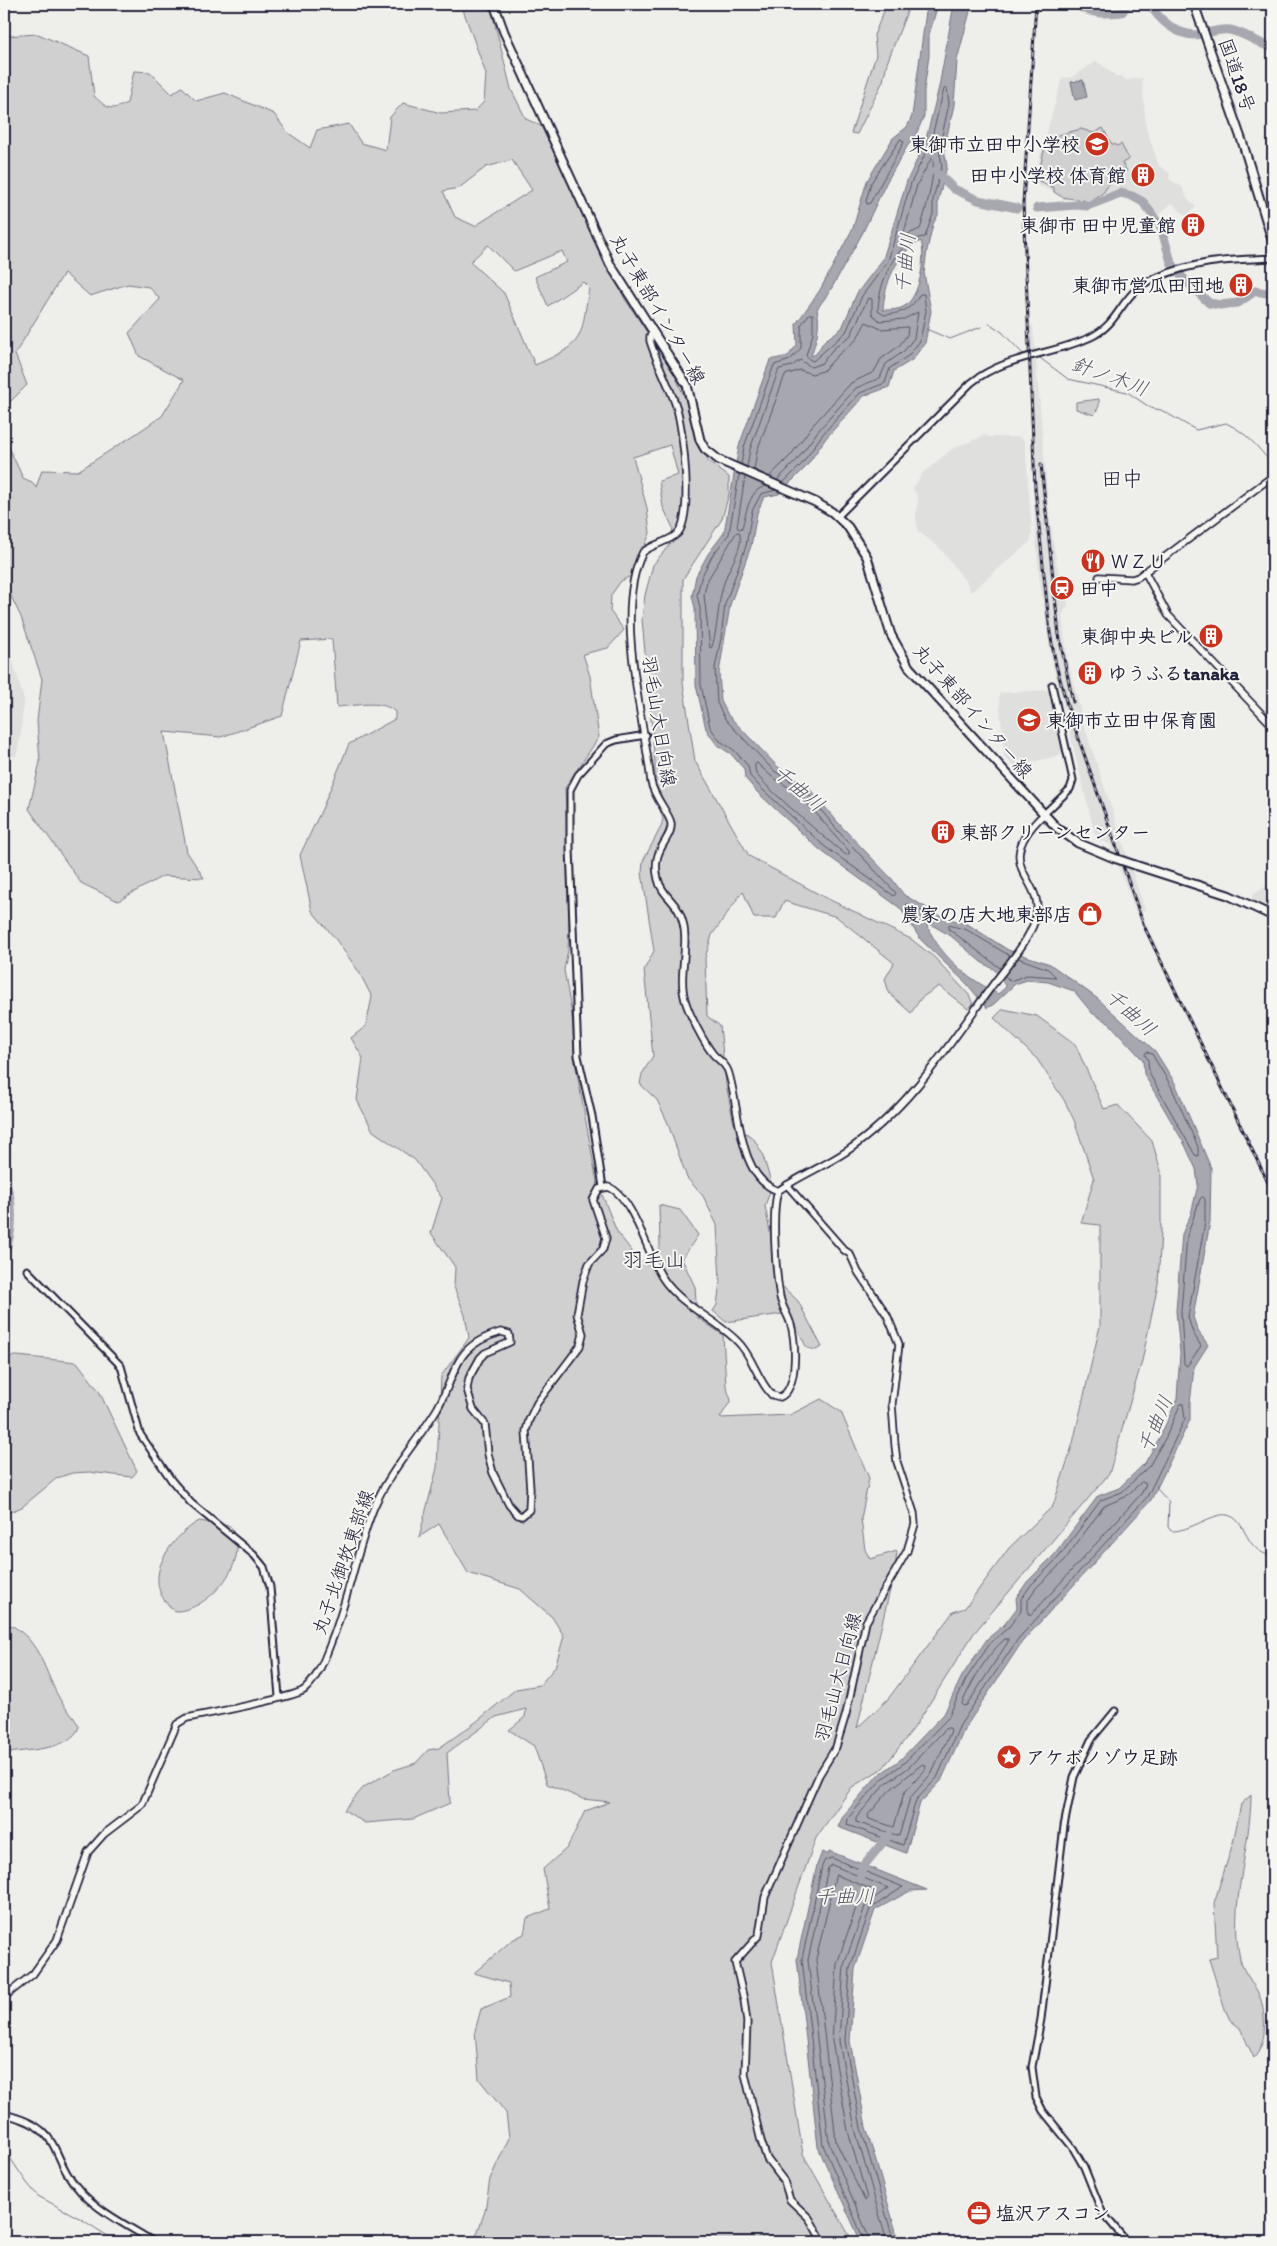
<svg xmlns="http://www.w3.org/2000/svg" width="1277" height="2246" font-family="Itim,'Klee One',sans-serif">
<style>
.built{fill:#dfdfde}
.green{fill:#d0d0d1;stroke:#797986;fill-rule:evenodd}
.water{fill:#a7a7af;stroke:#727281;fill-rule:evenodd}
.lines{fill:none;stroke-linecap:round;stroke-linejoin:round}
.shore{stroke:#575769;stroke-width:1}
.stream{stroke:#727281;stroke-width:1}
.river{stroke:#a7a7af;stroke-width:9}
.tertiary-casing{stroke:#22223b;stroke-width:9}
.secondary-casing{stroke:#22223b;stroke-width:9}
.primary-casing{stroke:#22223b;stroke-width:11}
.trunk-casing{stroke:#22223b;stroke-width:11}
.tertiary{stroke:#f6f6f2;stroke-width:5}
.secondary{stroke:#f6f6f2;stroke-width:5.5}
.primary{stroke:#f6f6f2;stroke-width:7}
.trunk{stroke:#f6f6f2;stroke-width:7}
.rail-casing{stroke:#22223b;stroke-width:3}
.rail{stroke:#f6f6f2;stroke-width:1;stroke-dasharray:4;stroke-linecap:butt}
.primary-bridge-casing{stroke:#22223b;stroke-width:11;stroke-linecap:butt}
.primary-bridge{stroke:#f6f6f2;stroke-width:7}
.labels{text-anchor:middle;dominant-baseline:central;stroke-width:4;stroke-linejoin:round;paint-order:stroke}
.street-label{font-size:19px;fill:#22223b;stroke:#f6f6f2}
.poi-label{font-size:19px;font-weight:bold;fill:#22223b;stroke:#f6f6f2;text-anchor:start}
.water-label{font-size:20px;font-style:italic;fill:#575769;stroke:#f6f6f2}
.quarter-label{font-size:21px;fill:#22223b;stroke:#f6f6f2}
</style>
<rect width="100%" height="100%" fill="#eeeeeb"/>
<filter id="ink" filterUnits="userSpaceOnUse"><feTurbulence type="fractalNoise" baseFrequency=".02" numOctaves="2"/><feDisplacementMap in="SourceGraphic" scale="10" xChannelSelector="R" yChannelSelector="G"/><feConvolveMatrix kernelMatrix="1 2 1 2 8 2 1 2 1" color-interpolation-filters="sRGB"/></filter>
<g filter="url(#ink)">
<g class="built">
<polygon points="1097,61 1116,76 1122,76 1126,80 1142,78 1146,127 1159,166 1170,173 1169,179 1182,187 1187,198 1196,207 1186,216 1172,203 1157,216 1145,200 1125,191 1103,193 1088,202 1080,199 1064,199 1054,192 1037,185 1032,186 1062,78 1072,77"/>
<polygon points="1027,326 1033,326 1049,513 1058,572 1065,578 1068,605 1062,616 1067,658 1085,728 1145,910 1136,913 1110,844 1096,839 1051,656 1039,576 1036,542"/>
<polygon points="985,435 989,437 1020,437 1025,442 1032,533 1030,542 971,592 967,583 940,548 918,531 916,517 918,499 913,488 923,473 952,449"/>
<polygon points="4,630 24,700 20,740 16,756 4,756"/>
<polygon points="1049,690 1062,748 1060,755 1014,767 1004,756 999,693"/>
<polygon points="1273,885 1273,912 1250,901 1253,895 1265,887"/>
</g>
<g class="green">
<path d="M461,4H490L511,89L526,119L541,126L576,195L593,238L625,299L673,371L691,412L708,461L729,477V494L722,519L683,579V683L695,761L749,856L822,896L911,939L935,958L969,995L973,1004L968,1009L939,986L921,998L911,1013L889,993L885,979L894,963L837,917L784,901L776,918H754L743,891L712,935L705,958L707,1016L720,1026L726,1084L734,1124L754,1139L762,1153L772,1185L765,1206L780,1284L798,1301L822,1347L816,1350L807,1348L789,1313L726,1322L713,1311L717,1305L720,1281L717,1225L703,1196L687,1178L667,1121L657,1100L640,1084L642,1074L653,1056L644,970L654,951L642,873L643,861L661,827L663,819L655,795V765L642,619L645,595L653,565L670,544L673,528L663,507L659,481L678,475L670,445L633,457L647,508L650,533L633,575L621,581L611,595L610,611L624,630L608,648L583,654L590,676L599,737L565,788L570,893L568,950L564,970L572,1015L575,1062L597,1182L617,1232L638,1259L650,1266L660,1246L659,1205L680,1210L698,1235L682,1259L695,1287L697,1317L723,1335L726,1386L731,1400L720,1418L790,1415L821,1399L841,1412L869,1478L861,1519L865,1550L870,1559L897,1551L895,1569L857,1728L888,1699L953,1612L965,1608L1009,1548L1053,1506L1073,1443L1100,1326V1225L1081,1223L1094,1179L1074,1120L1064,1100L1037,1059L994,1018L1003,1009L1037,1016L1075,1044L1104,1109L1118,1105L1152,1141L1161,1171V1231L1158,1284L1142,1361L1109,1474L974,1633L914,1728L883,1768L852,1787L816,1838L772,1962L803,2154L853,2242H544L537,2239L531,2242H474L485,2211L490,2179L509,2138L506,2113L479,2079L475,2031L481,2009L510,1997L509,1983L474,1973L512,1940L524,1934L527,1918L550,1909L543,1869L567,1848L585,1811L610,1802L583,1799L547,1784L534,1746L509,1730L525,1717L526,1709L496,1717L447,1753L450,1803L413,1819L365,1823L344,1810L364,1787L394,1770L416,1763L428,1750L439,1748L476,1722L516,1689L540,1685L555,1667L564,1636L552,1617L520,1589L468,1573L439,1524L419,1537L437,1468L441,1376L469,1338L465,1315L454,1287L455,1267L431,1233L442,1198L415,1160L373,1131L357,1100L363,1058L351,1038L366,1026L372,997L359,972L334,937L312,911L300,855L322,809L349,744L395,719V712C383,699 354,706 337,707L332,639L301,641L282,716L221,737L164,732L187,852L204,878L163,876L118,901L81,883L29,809L40,762L37,721L42,679L21,617L4,582L6,569L4,567V430L9,448L23,478L32,482L36,488L42,470L78,471L134,435L162,416L184,380L139,356L129,333L160,299L149,287L128,284L90,296L64,273L15,354L27,385L4,408V36L38,34L89,56L94,96C107,108 110,112 127,103L134,71L150,72L172,94L182,87L196,101L225,93L274,114L287,132L310,148L317,130L349,124L361,143L386,150L390,117L403,103L441,113L475,111L484,102L486,74ZM512,160L532,190L475,226L455,217L443,191L459,188L486,167ZM488,245L514,271L562,251L567,262L535,277L548,306L583,282L589,288C580,340 586,343 535,365L504,293L470,262Z"/>
<polygon points="887,4 910,4 887,63 883,81 857,134 851,133 876,55 874,35"/>
<path d="M1103,128L1111,143L1117,146L1121,144L1129,159L1122,163L1127,171L1115,175L1103,193L1088,202C1074,196 1067,202 1054,192V188L1037,180L1047,138L1081,129L1094,133Z"/>
<polygon points="1099,399 1099,406 1094,415 1076,409 1076,402"/>
<polygon points="17,1356 77,1362 99,1391 137,1471 132,1477 89,1472 72,1473 57,1478 22,1507 10,1512 4,1510 4,1357"/>
<path d="M199,1521L230,1526C255,1557 209,1612 175,1611C138,1583 168,1539 199,1521Z"/>
<path d="M9,1624C42,1641 44,1673 61,1701C67,1711 75,1717 79,1727C70,1750 32,1749 10,1753L4,1758V1628Z"/>
<path d="M1251,1795C1251,1849 1228,1905 1240,1959C1243,1974 1257,1986 1261,2000C1266,2019 1267,2043 1254,2058L1240,2028L1230,2020L1224,2007L1209,1959L1217,1957L1214,1903L1233,1843L1241,1804Z"/>
</g>
<g class="water">
<path d="M927,4H938L929,35V56L924,90V116L914,139L908,145L886,183L862,234L830,291L817,309C821,326 816,340 811,356L816,354L824,341L842,328L857,293L883,259L907,181L925,143L939,87L954,4H972L957,60L954,105L944,149L947,166L938,201V215L933,224L927,250L924,273L931,311L925,343L912,360L894,371L889,387L864,396L826,438L806,467L779,494L764,497L757,513L751,546L730,605L719,673L721,701L728,715L778,767L807,786L842,827L892,879L904,895L941,916L969,925L1008,950L1050,964L1098,999L1155,1051L1175,1083L1211,1168L1210,1222L1193,1317L1198,1331L1208,1345L1194,1367L1190,1404V1420L1151,1500L1022,1642L965,1728L941,1781L920,1803L906,1853L838,1827L843,1816L877,1776L900,1760L944,1714L962,1676L987,1639L1004,1625L1017,1608L1016,1598L1027,1582L1055,1554L1098,1496L1119,1488L1145,1463L1161,1435L1177,1399L1180,1353L1176,1311L1182,1234L1191,1214L1198,1185L1196,1169L1185,1145L1144,1074L1143,1060L1110,1024L1092,1013L1074,991L1048,982L1027,980L1015,984L994,1004L987,1008L967,984L921,940L900,908L820,850L758,793L745,778L744,769L731,754L717,745L706,729L696,685L695,608L692,596L696,576L708,554L724,533L739,446L770,360L788,356L797,345L796,324L820,290L853,228L867,181L893,138L907,127L912,116ZM921,241C926,257 920,299 903,307C897,310 889,310 883,310C884,286 896,252 921,241ZM925,921L951,936L981,962L995,970L1006,987L998,994C966,977 939,956 925,921Z"/>
<polygon points="1083,80 1087,97 1075,100 1071,82"/>
<polygon points="829,1851 927,1890 910,1891 875,1910 855,1969 850,2041 866,2127 899,2242 861,2242 818,2147 797,1959 817,1865 822,1852 828,1854"/>
</g>
<g class="lines">
<g class="shore">
<polygon points="901,139 904,142 870,203 867,204 866,201 871,183"/>
<path d="M932,158C938,165 924,218 920,229L906,235L904,233L917,185Z"/>
<path d="M741,465L744,447L774,365L790,360L801,348V325L809,314H813V334L806,355L809,359L813,361L846,332L862,296L888,261L911,183L930,144L944,89L947,88L949,104L939,149L942,166L933,199V214L925,237C896,238 878,285 878,311L884,315C902,313 911,310 920,294H924L926,311L920,341L908,356L890,368L885,383L860,393L822,435L802,464L783,483"/>
<polyline points="747,467 750,449 779,369 792,366 800,360 811,367 822,363 833,349 851,335 868,298 872,299 872,314 880,321 904,319 918,312 914,338 904,351 886,364 880,378 856,388 818,431 797,460 777,480"/>
<polyline points="754,470 757,451 785,375 800,370 812,374 823,371 838,355 856,340 866,322 881,329 908,327 907,335 899,346 881,359 874,372 851,383 812,426 791,455 769,477"/>
<polyline points="739,474 729,534 712,556 701,578 697,595 700,608 701,685 710,727 720,741 734,750 748,766 750,776 762,789 824,846 894,896 896,893 838,831 804,789 774,771 725,719 717,703 715,668 721,638 725,604 746,546 752,511 761,494 776,490"/>
<path d="M745,477L737,527L739,529L742,528C746,514 749,489 766,486"/>
<path d="M739,532C745,545 731,564 726,577C717,600 719,624 712,647L710,648L704,595L707,581L736,533Z"/>
<path d="M757,763L771,776L799,794L849,851V854L846,855C833,845 760,783 756,773C755,771 755,768 755,765Z"/>
<polygon points="907,904 926,913 920,923 917,922 906,908"/>
<polyline points="1000,968 949,929 949,925 967,930 1010,956"/>
<polyline points="1005,976 1010,981 1027,975 1056,977 1048,969 1018,958"/>
<polygon points="1147,1052 1152,1054 1171,1086 1198,1147 1198,1156 1195,1155 1149,1073 1148,1060 1145,1055"/>
<polygon points="1203,1197 1205,1199 1205,1222 1188,1317 1193,1333 1201,1346 1187,1366 1184,1364 1181,1311 1187,1236 1200,1199"/>
<polygon points="1183,1404 1185,1419 1147,1497 1018,1639 960,1725 937,1778 916,1800 903,1845 847,1825 848,1818 881,1780 904,1763 948,1718 966,1679 991,1642 1008,1628 1021,1611 1021,1599 1031,1585 1059,1557 1101,1500 1122,1492 1149,1466 1166,1437 1180,1405"/>
<polygon points="1142,1482 1146,1484 1141,1494 1032,1614 1028,1614 1028,1600 1035,1589 1064,1561 1104,1506 1125,1497"/>
<path d="M1005,1639H1008V1642L967,1705L963,1706L962,1703C973,1680 986,1655 1005,1639Z"/>
<polygon points="947,1728 950,1728 951,1731 931,1774 910,1798 899,1836 856,1822 856,1818 885,1784 908,1768"/>
<polygon points="923,1764 926,1766 925,1770 904,1793 894,1827 869,1819 868,1815 890,1790"/>
<polygon points="836,1875 871,1889 858,1902 837,1964 832,2041 848,2131 867,2198 865,2201 836,2142 816,1960"/>
<polyline points="865,2242 823,2145 802,1959 822,1866 825,1860 832,1858 903,1887 870,1909 850,1968 845,2041 861,2128 894,2242"/>
<polyline points="871,2242 829,2143 808,1960 828,1868 832,1865 888,1888 866,1904 844,1965 839,2041 855,2129 887,2242"/>
</g>
<g class="stream">
<polyline points="989,323 1002,332 1023,354 1036,351"/>
<polyline points="926,329 950,339 981,327"/>
<path d="M1040,358L1068,379L1127,392L1151,408L1161,410L1196,430L1226,423C1247,433 1257,446 1272,464"/>
<path d="M1157,1485V1489L1169,1502L1168,1527L1171,1531C1189,1532 1214,1512 1227,1515C1248,1519 1243,1552 1273,1556"/>
<polyline points="4,2149 27,2183 38,2196 81,2219 117,2242"/>
</g>
<g class="river">
<path d="M1075,4C1091,14 1103,14 1122,12L1128,4"/>
<path d="M1150,4C1159,20 1176,35 1196,35C1207,34 1218,28 1230,30C1245,33 1259,44 1273,48"/>
<polyline points="935,171 954,189 978,200 1017,208"/>
<polyline points="1037,208 1076,205 1087,206 1121,193 1132,196 1143,202 1161,227 1171,262 1182,277 1209,303 1220,305 1238,303 1255,291 1273,294"/>
<path d="M4,1181C14,1199 14,1233 4,1252"/>
<polyline points="861,1876 862,1868 888,1836"/>
</g>
<defs>
<g id="tertiary">
<path d="M837,517L971,383C1006,355 1052,355 1091,337C1116,325 1119,304 1138,288C1143,283 1151,280 1158,277C1199,260 1230,260 1273,258"/>
<polyline points="1043,815 1070,789 1073,780 1052,685"/>
<polyline points="603,1187 592,1116 578,1056 570,848 570,790 578,775 606,744 616,740 646,735"/>
<polyline points="27,1270 121,1366 140,1434 172,1481 191,1503 254,1555 264,1567 270,1587 279,1697"/>
<polyline points="1115,1711 1091,1740 1074,1777 1064,1826 1041,2019 1032,2067 1036,2097 1043,2111 1073,2148 1084,2167 1102,2212 1127,2242"/>
<path d="M4,2114C66,2129 47,2155 81,2192C101,2213 130,2227 154,2242"/>
</g>
<g id="secondary">
<path d="M653,333L650,336V341C657,364 670,386 677,409C683,431 694,518 677,534C668,542 653,544 643,552C613,610 644,717 651,782C654,797 669,813 671,823C673,840 650,848 658,879C661,894 675,901 680,914C692,940 677,973 685,1000C689,1014 704,1043 713,1054C718,1060 725,1063 728,1071C740,1106 737,1177 778,1191"/>
<polyline points="1145,572 1168,615 1273,726"/>
<polyline points="1099,577 1132,579 1138,577 1273,476"/>
<polyline points="787,1185 844,1250 850,1254 858,1272 887,1315 899,1344 892,1404 895,1445 897,1462 914,1513 915,1524 907,1551 866,1622 846,1714 836,1747 819,1775 765,1897 759,1935 735,1962 744,2000 747,2022 745,2074 761,2141 767,2159 784,2181 790,2200 809,2218 823,2242"/>
<path d="M4,1997L33,1974L57,1940L88,1852L104,1834L142,1805L177,1724L187,1718C206,1714 293,1698 304,1690C319,1677 326,1655 333,1637C349,1595 357,1549 374,1507C389,1472 417,1442 437,1409C458,1372 452,1346 501,1332L509,1334L510,1342L485,1353L480,1358L469,1378L467,1389L473,1409L485,1424L488,1454L493,1473L509,1505L518,1515L522,1516L529,1510L530,1489L526,1431L529,1420L537,1403L580,1346L583,1334L577,1314L583,1281L589,1264L603,1249L606,1238L593,1200L599,1189L608,1187C630,1193 648,1251 658,1270C674,1303 712,1316 737,1341C753,1356 757,1380 772,1395L780,1397C799,1389 796,1338 790,1322C787,1313 782,1307 780,1297C776,1274 771,1212 778,1191C799,1176 825,1166 847,1151C907,1110 947,1048 989,990C1003,970 1028,943 1035,920C1049,878 987,869 1043,815"/>
</g>
<g id="primary">
<polyline points="494,4 504,32 610,264 687,385 700,440 705,449 719,460 815,502 832,512 848,527 867,557 891,635 909,667 1057,828 1078,843 1114,858"/>
<polyline points="1135,865 1228,895 1273,916"/>
</g>
<polyline id="trunk" points="1194,4 1243,144 1273,243"/>
</defs>
<use href="#tertiary" class="tertiary-casing"/>
<use href="#secondary" class="secondary-casing"/>
<use href="#primary" class="primary-casing"/>
<use href="#trunk" class="trunk-casing"/>
<use href="#tertiary" class="tertiary"/>
<use href="#secondary" class="secondary"/>
<use href="#primary" class="primary"/>
<use href="#trunk" class="trunk"/>
<defs>
<g id="rail">
<polyline points="1036,4 1023,203 1035,488 1050,633 1056,665 1068,708 1144,926 1273,1193"/>
<polyline points="1041,464 1059,635 1073,702"/>
</g>
</defs>
<use href="#rail" class="rail-casing"/>
<use href="#rail" class="rail"/>
<defs>
<polyline id="primary-bridge" points="1114,858 1135,865"/>
</defs>
<use href="#primary-bridge" class="primary-bridge-casing"/>
<use href="#primary-bridge" class="primary-bridge"/>
</g>
</g>
<defs>
<symbol id="school-disc" viewBox="-11 -11 22 22"><circle r="9.5" fill="#c8321e" stroke="#f6f6f2"/><path d="M0-5L7-2L0 1L-7-2ZM-4 1L0 2.5L4 1V4Q0 6-4 4Z" fill="#fff"/></symbol>
<symbol id="building-disc" viewBox="-11 -11 22 22"><circle r="9.5" fill="#c8321e" stroke="#f6f6f2"/><path d="M-4-6H4V6H1V3H-1V6H-4ZM-2.5-4.3h1.7v1.8h-1.7ZM.8-4.3h1.7v1.8H.8ZM-2.5-1h1.7V.8h-1.7ZM.8-1h1.7V.8H.8Z" fill="#fff"/></symbol>
<symbol id="restaurant-disc" viewBox="-11 -11 22 22"><circle r="9.5" fill="#c8321e" stroke="#f6f6f2"/><path d="M-5-6h1v4h1v-4h1v4h1v-4h1v5L-1.5 .5V6h-2V.5L-5-1ZM5-6V6H3V1.5H1.5Q1.5-4 5-6Z" fill="#fff"/></symbol>
<symbol id="station-disc" viewBox="-11 -11 22 22"><circle r="9.5" fill="#c8321e" stroke="#f6f6f2"/><path d="M-3-6H3Q5-6 5-4V2Q5 4 3 4L4.5 6H3L1.5 4h-3L-3 6H-4.5L-3 4Q-5 4-5 2V-4Q-5-6-3-6ZM-3.5-4v3h7v-3ZM-3.5 1v1.5H-2V1ZM2 1v1.5H3.5V1Z" fill="#fff"/></symbol>
<symbol id="shop-disc" viewBox="-11 -11 22 22"><circle r="9.5" fill="#c8321e" stroke="#f6f6f2"/><path d="M-5-2.5h2.3a2.7 3.5 0 0 1 5.4 0H5L5.5 6h-11ZM-1.5-2.5h3a1.5 2.3 0 0 0-3 0Z" fill="#fff"/></symbol>
<symbol id="sight-disc" viewBox="-11 -11 22 22"><circle r="9.5" fill="#c8321e" stroke="#f6f6f2"/><path d="M0-6L1.8-2.2L6-1.7L2.9 1.2L3.7 5.4L0 3.3L-3.7 5.4L-2.9 1.2L-6-1.7L-1.8-2.2Z" fill="#fff"/></symbol>
<symbol id="office-disc" viewBox="-11 -11 22 22"><circle r="9.5" fill="#c8321e" stroke="#f6f6f2"/><path d="M-6-3h4V-5.5h4V-3h4V5H-6ZM-1-4.5V-3h2v-1.5ZM-6 0V1H6V0Z" fill="#fff"/></symbol>
</defs>
<g fill-rule="evenodd">
<use href="#school-disc" x="1083" y="130" width="28" height="28"/>
<use href="#building-disc" x="1129" y="161" width="28" height="28"/>
<use href="#building-disc" x="1179" y="211" width="28" height="28"/>
<use href="#building-disc" x="1227" y="271" width="28" height="28"/>
<use href="#restaurant-disc" x="1079" y="547" width="28" height="28"/>
<use href="#station-disc" x="1048" y="574" width="28" height="28"/>
<use href="#building-disc" x="1197" y="622" width="28" height="28"/>
<use href="#building-disc" x="1076" y="659" width="28" height="28"/>
<use href="#school-disc" x="1015" y="706" width="28" height="28"/>
<use href="#building-disc" x="929" y="818" width="28" height="28"/>
<use href="#shop-disc" x="1076" y="900" width="28" height="28"/>
<use href="#sight-disc" x="995" y="1743" width="28" height="28"/>
<use href="#office-disc" x="965" y="2199" width="28" height="28"/>
</g>
<g class="labels">
<g class="street-label">
<text transform="translate(1237 75) rotate(71)">国道18号</text>
<text transform="translate(658 309) rotate(60)">丸子東部インター線</text>
<text transform="translate(973 711) rotate(49)">丸子東部インター線</text>
<text transform="translate(659 721) rotate(81)">羽毛山大日向線</text>
<text transform="translate(343 1562) rotate(-71)">丸子北御牧東部線</text>
<text transform="translate(838 1677) rotate(-75)">羽毛山大日向線</text>
</g>
<g class="poi-label">
<text x="1080" y="144" text-anchor="end">東御市立田中小学校</text>
<text x="1126" y="175" text-anchor="end">田中小学校 体育館</text>
<text x="1176" y="225" text-anchor="end">東御市 田中児童館</text>
<text x="1224" y="285" text-anchor="end">東御市営瓜田団地</text>
<text x="1110" y="561">ＷＺＵ</text>
<text x="1080" y="588">田中</text>
<text x="1194" y="636" text-anchor="end">東御中央ビル</text>
<text x="1108" y="673">ゆうふるtanaka</text>
<text x="1046" y="720">東御市立田中保育園</text>
<text x="960" y="832">東部クリーンセンター</text>
<text x="1072" y="914" text-anchor="end">農家の店大地東部店</text>
<text x="1026" y="1757">アケボノゾウ足跡</text>
<text x="996" y="2213">塩沢アスコン</text>
</g>
<g class="water-label">
<text transform="translate(905 263) rotate(-84)">千曲川</text>
<text transform="translate(1110 376) rotate(20)">針ノ木川</text>
<text transform="translate(799 788) rotate(41)">千曲川</text>
<text transform="translate(1131 1012) rotate(42)">千曲川</text>
<text transform="translate(1155 1424) rotate(-67)">千曲川</text>
<text x="845" y="1896">千曲川</text>
</g>
<g class="quarter-label">
<text x="1122" y="478">田中</text>
<text x="654" y="1259">羽毛山</text>
</g>
</g>
<rect width="1277" height="2246" fill="none" stroke="#f6f6f2" stroke-width="20"/>
<rect x="10" y="10" width="1257" height="2226" fill="none" stroke="#22223b" stroke-width="2" filter="url(#ink)"/>
</svg>
